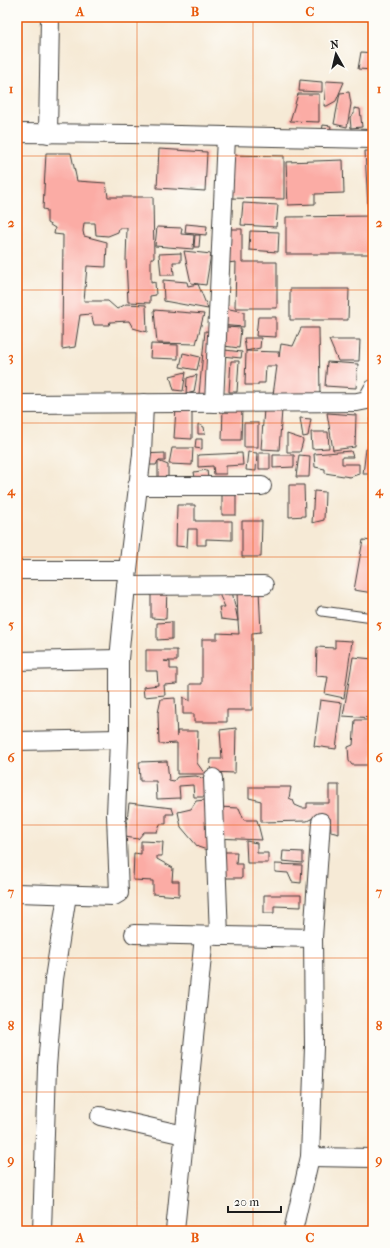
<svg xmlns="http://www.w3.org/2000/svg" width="390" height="1248" font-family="'IM FELL French Canon',serif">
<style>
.building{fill:#fbaca5}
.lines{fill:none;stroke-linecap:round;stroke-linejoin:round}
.lane-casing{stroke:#3d3b38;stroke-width:11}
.street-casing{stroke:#3d3b38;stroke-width:20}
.lane{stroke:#fff;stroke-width:9}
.street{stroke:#fff;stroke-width:18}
.grid{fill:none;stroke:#e8590c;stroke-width:1;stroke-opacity:0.55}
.neatline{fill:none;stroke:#e8590c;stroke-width:1.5}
.grid-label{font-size:13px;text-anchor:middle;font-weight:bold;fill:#e8590c}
</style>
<rect width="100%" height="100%" fill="#fdfcf7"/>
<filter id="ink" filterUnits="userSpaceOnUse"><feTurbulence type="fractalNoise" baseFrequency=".025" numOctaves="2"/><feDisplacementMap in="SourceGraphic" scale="8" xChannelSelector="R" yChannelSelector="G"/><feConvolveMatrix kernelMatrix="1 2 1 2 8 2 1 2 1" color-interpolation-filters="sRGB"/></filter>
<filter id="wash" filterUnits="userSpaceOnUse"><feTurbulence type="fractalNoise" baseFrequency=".012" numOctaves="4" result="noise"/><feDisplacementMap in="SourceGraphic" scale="16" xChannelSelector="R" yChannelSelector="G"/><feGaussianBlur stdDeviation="0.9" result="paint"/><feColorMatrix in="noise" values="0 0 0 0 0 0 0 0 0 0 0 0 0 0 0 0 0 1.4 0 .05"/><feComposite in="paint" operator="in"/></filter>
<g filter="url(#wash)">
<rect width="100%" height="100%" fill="#f6ead6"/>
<g id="blocks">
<g class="building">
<polygon points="361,52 373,53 373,70 358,69"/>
<polygon points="300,80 322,82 322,92 299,91"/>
<polygon points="326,81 344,82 336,101 327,106 324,106"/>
<polygon points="349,92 351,104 347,127 334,124 340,93"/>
<polygon points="298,94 319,94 319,122 290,121"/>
<polygon points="354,108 360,109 362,127 351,128 350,117 354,114"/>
<polygon points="323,125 331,126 330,132 322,132"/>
<polygon points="159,149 207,152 205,191 157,188"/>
<polygon points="365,151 373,151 373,206 368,207"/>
<polygon points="46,153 71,153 77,181 106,183 108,197 153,197 154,258 151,258 151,283 155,282 156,295 150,296 150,303 128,302 126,260 127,228 119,228 118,232 108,236 96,235 95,223 84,223 83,231 84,236 107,242 106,267 87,266 84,301 108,301 117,309 126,304 146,305 147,332 133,328 129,321 110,322 109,325 94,325 91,314 80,315 75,347 62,349 63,235 54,234 55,228 47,223 47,210 43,209"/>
<polygon points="227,155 284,156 284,199 227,198"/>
<polygon points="343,160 344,193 315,194 315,204 288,205 286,162"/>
<polygon points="243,203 278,205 276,227 241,225"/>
<polygon points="373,216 373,254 286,254 286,217"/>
<polygon points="186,224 207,226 206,235 185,233"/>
<polygon points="157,227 182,228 181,234 194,235 193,249 155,246"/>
<polygon points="227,229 242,229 242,262 277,262 277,308 235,308 236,262 227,263"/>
<polygon points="250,231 279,232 278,252 249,250"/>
<polygon points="195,235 200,235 199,247 194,247"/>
<polygon points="184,251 211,254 206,285 191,283"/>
<polygon points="181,253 181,262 173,262 174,275 161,275 159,254"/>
<polygon points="163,280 187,282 188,286 198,284 208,309 164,301"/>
<polygon points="290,289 349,289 348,320 290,320"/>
<polygon points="220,307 244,312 244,327 218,325"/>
<polygon points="154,310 204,314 196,344 157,343"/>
<polygon points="258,317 276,317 276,337 256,336"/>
<polygon points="226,327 241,328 239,348 224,346"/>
<polygon points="301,328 319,328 320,396 273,395 277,366 266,366 265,383 258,383 258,385 245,385 246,351 279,352 279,357 281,344 293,346"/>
<polygon points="205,331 215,332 209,395 199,394"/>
<polygon points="244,338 261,338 260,348 246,351"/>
<polygon points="329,340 360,340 359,361 338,361"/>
<polygon points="151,344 178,345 178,359 150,358"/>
<polygon points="225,350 242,352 241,358 222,356"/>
<polygon points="183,353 200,357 197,370 180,367"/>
<polygon points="231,361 239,361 237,392 229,392"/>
<polygon points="327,362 358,364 356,388 325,386"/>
<polygon points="186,372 183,391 174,390 170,376"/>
<polygon points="197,375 194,392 186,394 187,378"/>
<polygon points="223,408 242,408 241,440 222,440"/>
<polygon points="176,409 192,410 192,439 174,438"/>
<polygon points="264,409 282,410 279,450 261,449"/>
<polygon points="327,413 356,415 355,447 333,450"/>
<polygon points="300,418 311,419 308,436 303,437"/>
<polygon points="371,418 373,418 373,444 368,443"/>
<rect x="244" y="423" width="14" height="24"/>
<polygon points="198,424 204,427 205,434 198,434"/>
<polygon points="311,432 328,432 329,448 312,449"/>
<polygon points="287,434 302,439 303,441 300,452 287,452"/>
<polygon points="196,439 202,439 202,449 195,448"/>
<polygon points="172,448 193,448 192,465 169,464"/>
<polygon points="366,449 373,450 373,482 370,481 369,474 363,474"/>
<polygon points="351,451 353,457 342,457 342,464 359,464 359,474 350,477 325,473 325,469 315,467 314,454"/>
<polygon points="248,452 257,453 256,471 246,470"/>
<polygon points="165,453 165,461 158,461 168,465 168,483 158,483 158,461 156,465 142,465 142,454"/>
<polygon points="242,453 243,465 226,466 226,474 214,474 213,466 198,467 198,455"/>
<rect x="259" y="453" width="11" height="16"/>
<polygon points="273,455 294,455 294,467 273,468"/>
<polygon points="299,455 310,456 309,477 296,477"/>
<polygon points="207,470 208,478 196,483 194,472"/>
<polygon points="289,485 304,485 305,516 289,517"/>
<polygon points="314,491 325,492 324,520 312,523"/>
<polygon points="222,492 236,493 236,515 222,515"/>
<polygon points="177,505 195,505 195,521 232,521 232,540 206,539 206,545 197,545 197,529 188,529 187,547 176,546"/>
<polygon points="242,521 262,521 261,557 242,557"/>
<polygon points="363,540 373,541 373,593 354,590"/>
<polygon points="151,586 167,586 166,619 151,618"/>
<polygon points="259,590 261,632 252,633 252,710 227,710 227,722 194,722 194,714 183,714 183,697 190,701 190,684 202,684 202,639 217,639 217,633 239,634 238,621 221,619 219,607 225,607 219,594 232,591 238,621 237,591"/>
<polygon points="172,622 172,639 157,640 157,623"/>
<polygon points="335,640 352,641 344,698 325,694 328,677 316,676 317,647 335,648"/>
<polygon points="146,650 177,650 177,661 164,661 170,662 170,669 177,669 177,684 164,685 165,695 144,697 143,687 158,685 157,671 146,671"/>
<polygon points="353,657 373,659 373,718 343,716"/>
<polygon points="175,698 177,737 177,731 198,731 197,763 205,774 177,774 177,743 159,744 158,713 161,699"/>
<polygon points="320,700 342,703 336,749 314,746"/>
<polygon points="355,720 373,720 373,765 352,765 349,761 348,747 353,745"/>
<polygon points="236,728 235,773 210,772 211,759 222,759 220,730"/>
<polygon points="167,761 169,780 174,781 177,777 196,776 205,779 206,797 194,797 193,785 179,786 180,798 157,799 156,781 140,781 139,762"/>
<polygon points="329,785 339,785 339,834 331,832 330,818 316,824 313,818 307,821 261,822 261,801 249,798 249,787 291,787 289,798 293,800 295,805 302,808 307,808 307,803 329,803"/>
<polygon points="205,800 210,851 198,847 181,827 178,812 191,809 196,801"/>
<polygon points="129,803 172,808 174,814 166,814 166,824 160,824 157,832 144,832 138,839 125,837"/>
<polygon points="217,807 239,808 244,820 257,820 262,840 215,838"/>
<polygon points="141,841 163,842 162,856 157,856 157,859 173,868 172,881 179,881 179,896 153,894 153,881 133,880 134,853 141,854"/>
<polygon points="246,841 257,843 257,853 268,853 268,863 247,863"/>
<polygon points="283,851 303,852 303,863 282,861"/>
<polygon points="219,852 237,852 236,864 242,864 242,878 219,878"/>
<polygon points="275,864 302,865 301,883 292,882 288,873 275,872"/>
<polygon points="264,895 301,895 301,907 274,906 274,913 264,913"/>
</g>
</g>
</g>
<g filter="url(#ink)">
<use href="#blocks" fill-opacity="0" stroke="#3d3b38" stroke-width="1"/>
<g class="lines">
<defs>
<polyline id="lane" points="322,611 373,618"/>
<g id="street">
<polyline points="17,133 132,134 373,139"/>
<polyline points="48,134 50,17"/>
<polyline points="214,403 226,137"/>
<polyline points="21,404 357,402 367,400 373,389"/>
<polyline points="137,486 262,486"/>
<polyline points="17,570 128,570"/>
<polyline points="126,586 264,585"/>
<polyline points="17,661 119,659"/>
<polyline points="17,741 119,739"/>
<polyline points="213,778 219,936"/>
<polyline points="17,893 114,896 119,893 116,815 119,739 119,659 126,586 142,454 144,403"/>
<polyline points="134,934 313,938"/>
<polyline points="100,1116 184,1135"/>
<polyline points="310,1157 373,1158"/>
<polyline points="42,1231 47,1067 54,979 67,895"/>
<polyline points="175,1231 204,936"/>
<polyline points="293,1231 310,1157 314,1047 313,938 321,822"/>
</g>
</defs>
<use href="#lane" class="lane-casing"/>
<use href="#street" class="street-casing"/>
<use href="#lane" class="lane"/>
<use href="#street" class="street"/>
</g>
</g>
<path class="grid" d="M137,17V1231M253,17V1231M17,156H373M17,290H373M17,423H373M17,557H373M17,691H373M17,825H373M17,958H373M17,1092H373"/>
<rect width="390" height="1248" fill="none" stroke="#fdfcf7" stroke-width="44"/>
<g transform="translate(336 54) rotate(352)" stroke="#fdfcf7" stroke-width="3" paint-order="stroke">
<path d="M0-3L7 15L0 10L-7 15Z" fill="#1c1c1c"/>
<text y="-6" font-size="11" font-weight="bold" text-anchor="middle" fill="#1c1c1c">N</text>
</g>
<path d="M228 1206v6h53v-6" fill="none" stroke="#1c1c1c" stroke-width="2"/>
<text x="234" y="1206" font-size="12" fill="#1c1c1c" stroke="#fdfcf7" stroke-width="3" paint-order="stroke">20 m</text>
<rect x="22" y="22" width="346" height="1204" class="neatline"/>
<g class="grid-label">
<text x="80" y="16">A</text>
<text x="195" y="16">B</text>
<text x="310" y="16">C</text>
<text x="11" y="93">1</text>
<text x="379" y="93">1</text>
<text x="11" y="227">2</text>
<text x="379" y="227">2</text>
<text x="11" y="361">3</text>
<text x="379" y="361">3</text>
<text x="11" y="495">4</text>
<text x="379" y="495">4</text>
<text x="11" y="629">5</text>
<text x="379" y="629">5</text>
<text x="11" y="762">6</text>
<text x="379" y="762">6</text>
<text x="11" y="896">7</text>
<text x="379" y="896">7</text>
<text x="11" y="1030">8</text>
<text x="379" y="1030">8</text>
<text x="11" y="1164">9</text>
<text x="379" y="1164">9</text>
<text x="80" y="1242">A</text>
<text x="195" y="1242">B</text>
<text x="310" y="1242">C</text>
</g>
</svg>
